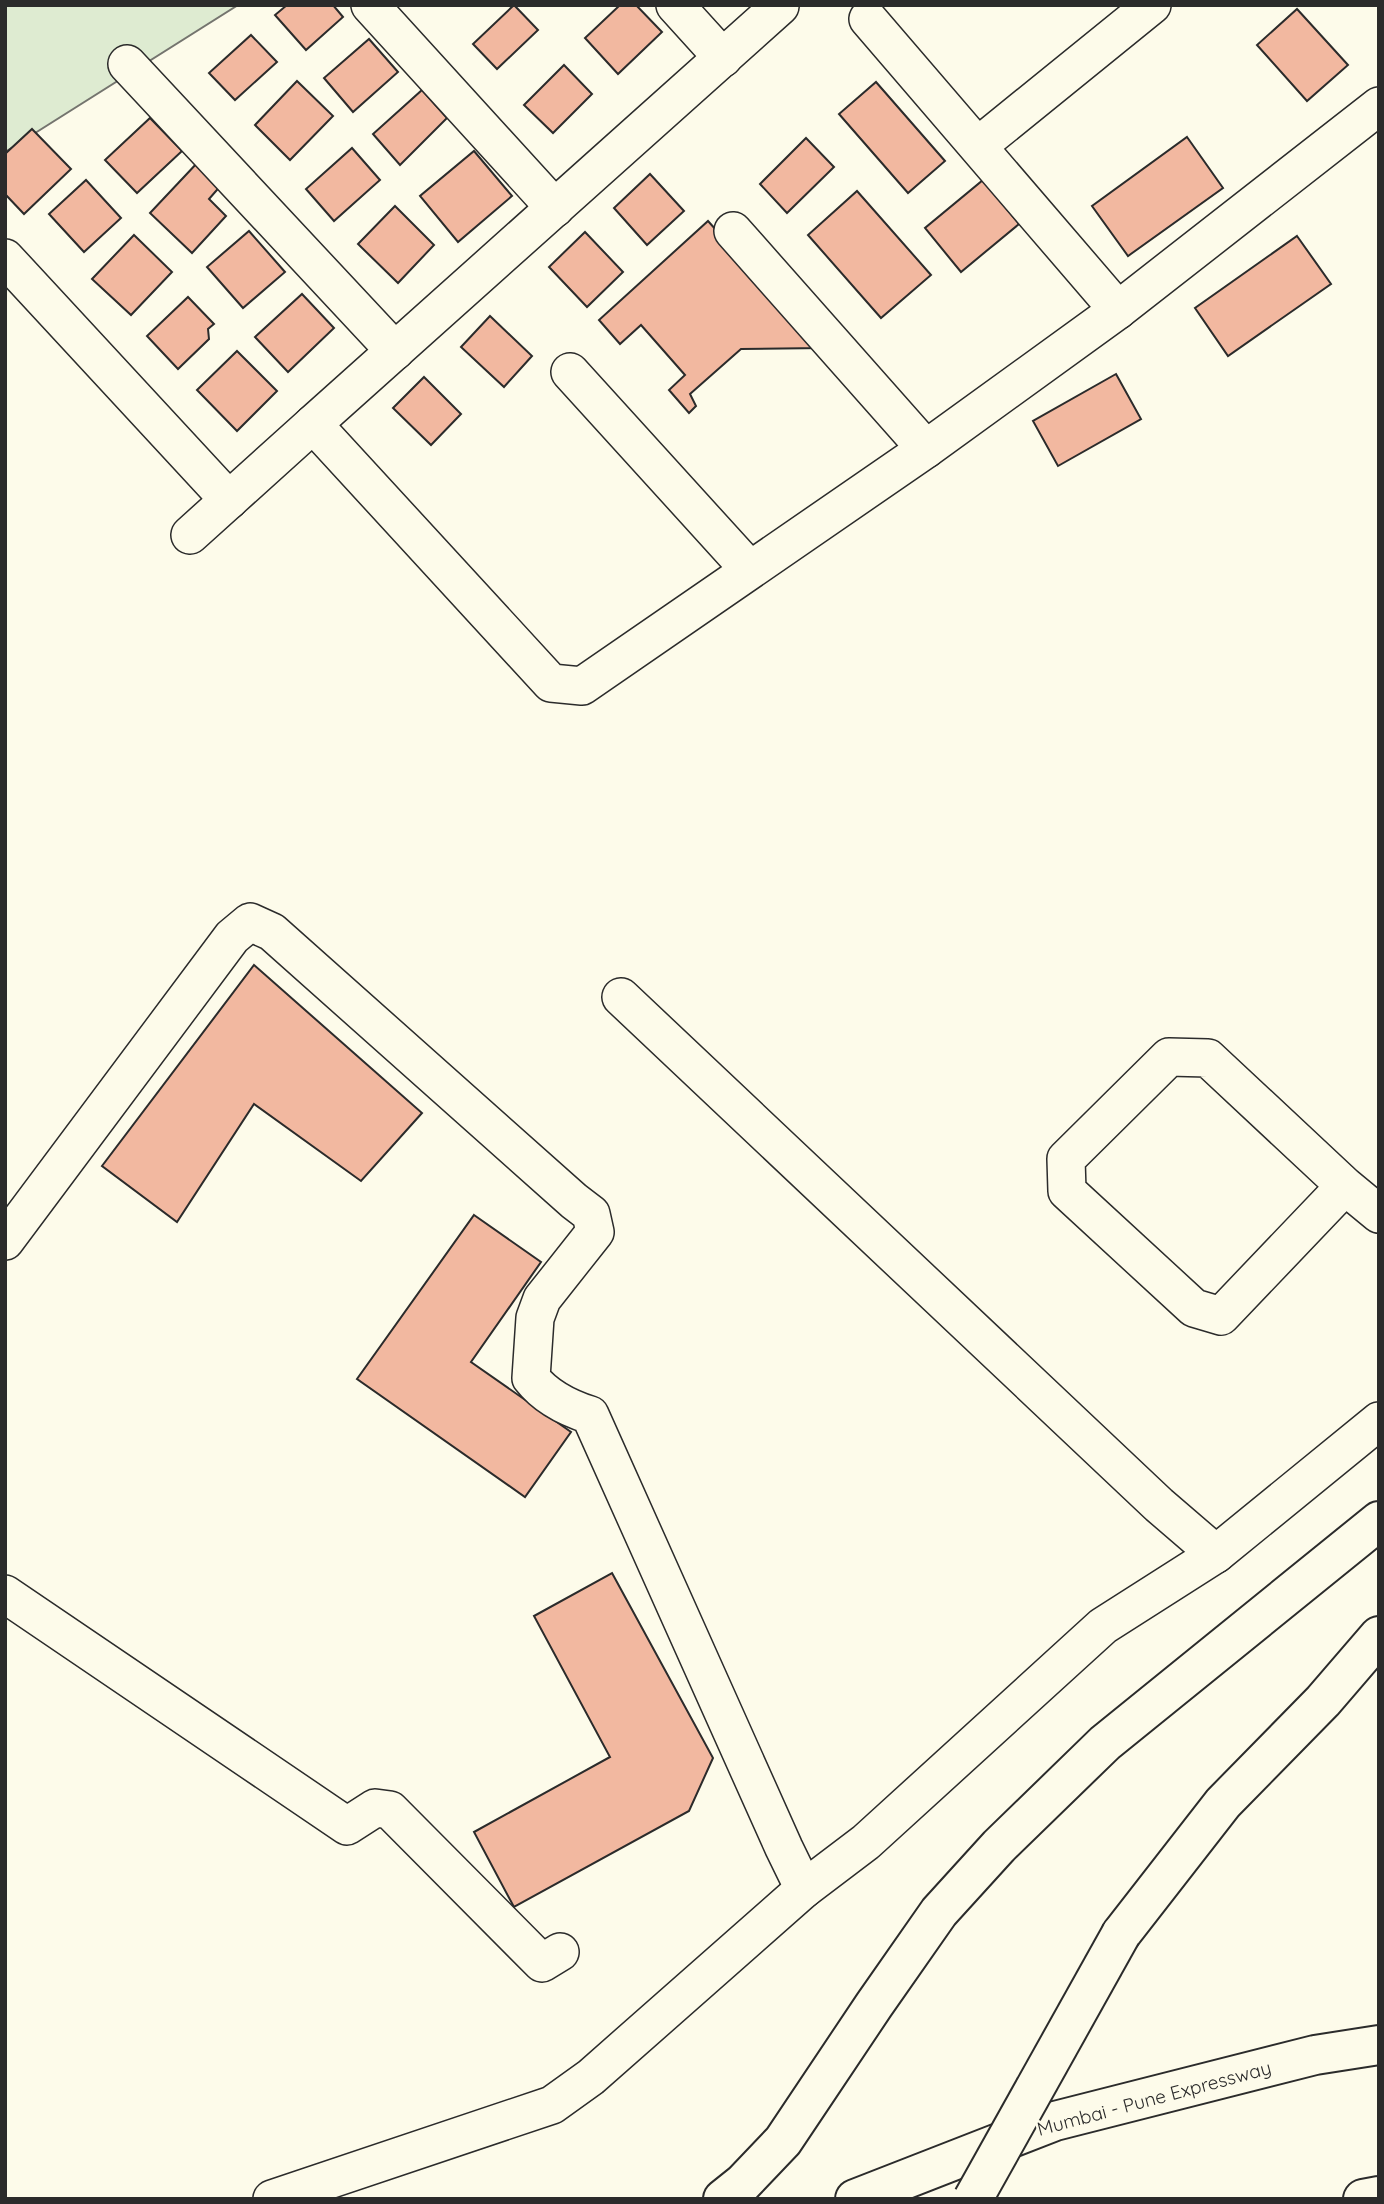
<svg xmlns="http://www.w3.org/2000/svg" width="1384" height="2204" font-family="Quicksand,sans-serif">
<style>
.green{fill:#deebd1;stroke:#74746e;stroke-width:2}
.building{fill:#f2b8a0;stroke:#2b2b2b;stroke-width:2}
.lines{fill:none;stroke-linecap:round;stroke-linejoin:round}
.street-casing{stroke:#2b2b2b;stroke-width:40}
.secondary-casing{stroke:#2b2b2b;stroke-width:42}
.highway-casing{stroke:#2b2b2b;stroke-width:42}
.street{stroke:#fdfbea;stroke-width:37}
.secondary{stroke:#fdfbea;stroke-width:38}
.highway{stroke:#fdfbea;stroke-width:38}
.secondary-bridge-casing{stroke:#2b2b2b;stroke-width:42;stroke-linecap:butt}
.secondary-bridge{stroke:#fdfbea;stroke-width:38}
.labels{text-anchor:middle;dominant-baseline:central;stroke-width:5;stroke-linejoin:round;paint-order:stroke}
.street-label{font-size:19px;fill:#2b2b2b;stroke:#fdfbea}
</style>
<rect width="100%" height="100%" fill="#fdfbea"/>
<polygon class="green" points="5,5 238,5 5,152"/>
<g class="building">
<polygon points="287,5 333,5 343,17 306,50 275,15"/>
<polygon points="514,5 538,30 497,69 473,44"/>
<polygon points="620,5 636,5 662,32 618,74 585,38"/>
<polygon points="1297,9 1348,65 1307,101 1257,45"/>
<polygon points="251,35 277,62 235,100 209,73"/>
<polygon points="369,39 398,72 353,112 324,78"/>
<polygon points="564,65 592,94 553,133 524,105"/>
<polygon points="297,81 333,116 290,160 255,125"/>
<polygon points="876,82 945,161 908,193 839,114"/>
<polygon points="422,90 447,118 400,165 373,134"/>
<polygon points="150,118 182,151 137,193 105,160"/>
<polygon points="32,129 71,169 24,214 5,194 5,154"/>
<polygon points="1187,137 1223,188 1128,256 1092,206"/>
<polygon points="806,138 834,167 787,213 760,184"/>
<polygon points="352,148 380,180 334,221 306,189"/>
<polygon points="474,151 512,196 458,242 420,196"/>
<polygon points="199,161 223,183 209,199 226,216 192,253 150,213"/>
<polygon points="650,174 684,211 647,245 614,208"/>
<polygon points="86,180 121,218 84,252 49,214"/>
<polygon points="983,180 1019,224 961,272 925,228"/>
<polygon points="857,191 931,275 881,318 808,235"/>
<polygon points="395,206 434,245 398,283 358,244"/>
<polygon points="708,221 822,348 741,349 690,394 696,406 689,413 669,390 685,375 641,325 620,344 599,320"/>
<polygon points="249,231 285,272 243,308 207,267"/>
<polygon points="585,232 623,272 587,307 549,267"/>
<polygon points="134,235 172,272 131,315 92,279"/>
<polygon points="1297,236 1331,284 1228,356 1195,308"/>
<polygon points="302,294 334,328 288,372 255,337"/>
<polygon points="188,297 214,324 208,329 209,339 178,369 147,336"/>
<polygon points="490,316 532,356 504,387 461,347"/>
<polygon points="237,351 277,391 237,431 197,390"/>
<polygon points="1116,374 1141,419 1058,466 1033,421"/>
<polygon points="424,377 461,414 431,445 393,408"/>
<polygon points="254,965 422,1113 361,1181 254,1104 177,1222 102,1166"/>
<polygon points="474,1215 541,1262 471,1362 571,1432 525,1497 357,1379"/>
<polygon points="612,1573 713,1758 689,1811 514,1907 474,1832 610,1757 534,1616"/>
</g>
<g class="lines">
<defs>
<g id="street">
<polyline points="370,5 555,208"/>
<polyline points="675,5 723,58"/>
<polyline points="780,6 313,424 551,683 582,686 926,449 1118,310 1379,106"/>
<polyline points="868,19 1118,310"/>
<polyline points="127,64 395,351"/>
<polyline points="978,146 1152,5"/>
<polyline points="733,231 926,449"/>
<polyline points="5,258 229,500"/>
<polyline points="570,372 749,569"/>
<polyline points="190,535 313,424"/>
<polyline points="621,997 1159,1505 1216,1554 1379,1421"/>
<polyline points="1345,1186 1221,1316 1194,1308 1067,1191 1066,1159 1169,1057 1208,1058 1345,1186 1379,1214"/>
<path d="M5,1241L232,937L250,922L272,932L574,1201L591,1214L595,1232L542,1299L535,1318L531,1378C545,1396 568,1408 590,1415L784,1848L804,1889"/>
<polyline points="5,1594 347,1826 375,1808 390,1810 542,1963 560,1952"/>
<polyline points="272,2199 552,2105 591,2077 804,1889 866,1842 1103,1626 1216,1554"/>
</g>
<polyline id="secondary" points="1121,1934 1223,1803 1323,1701 1379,1636"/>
<g id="highway">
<polyline points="723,2199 743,2183 783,2141 874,2005 939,1912 999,1846 1105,1743 1379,1521"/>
<polyline points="855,2199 1055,2121 1315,2055 1379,2045"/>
<polyline points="1363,2199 1379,2196"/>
</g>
</defs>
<use href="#street" class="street-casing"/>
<use href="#secondary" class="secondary-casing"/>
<use href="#highway" class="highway-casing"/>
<use href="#street" class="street"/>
<use href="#secondary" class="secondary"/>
<use href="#highway" class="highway"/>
<defs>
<polyline id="secondary-bridge" points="973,2199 1121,1934"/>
</defs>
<use href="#secondary-bridge" class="secondary-bridge-casing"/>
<use href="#secondary-bridge" class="secondary-bridge"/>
</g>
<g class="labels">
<g class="street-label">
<text transform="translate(1154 2098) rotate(-15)">Mumbai - Pune Expressway</text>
</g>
</g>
<rect width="1384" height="2204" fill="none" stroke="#2b2b2b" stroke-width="14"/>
</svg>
